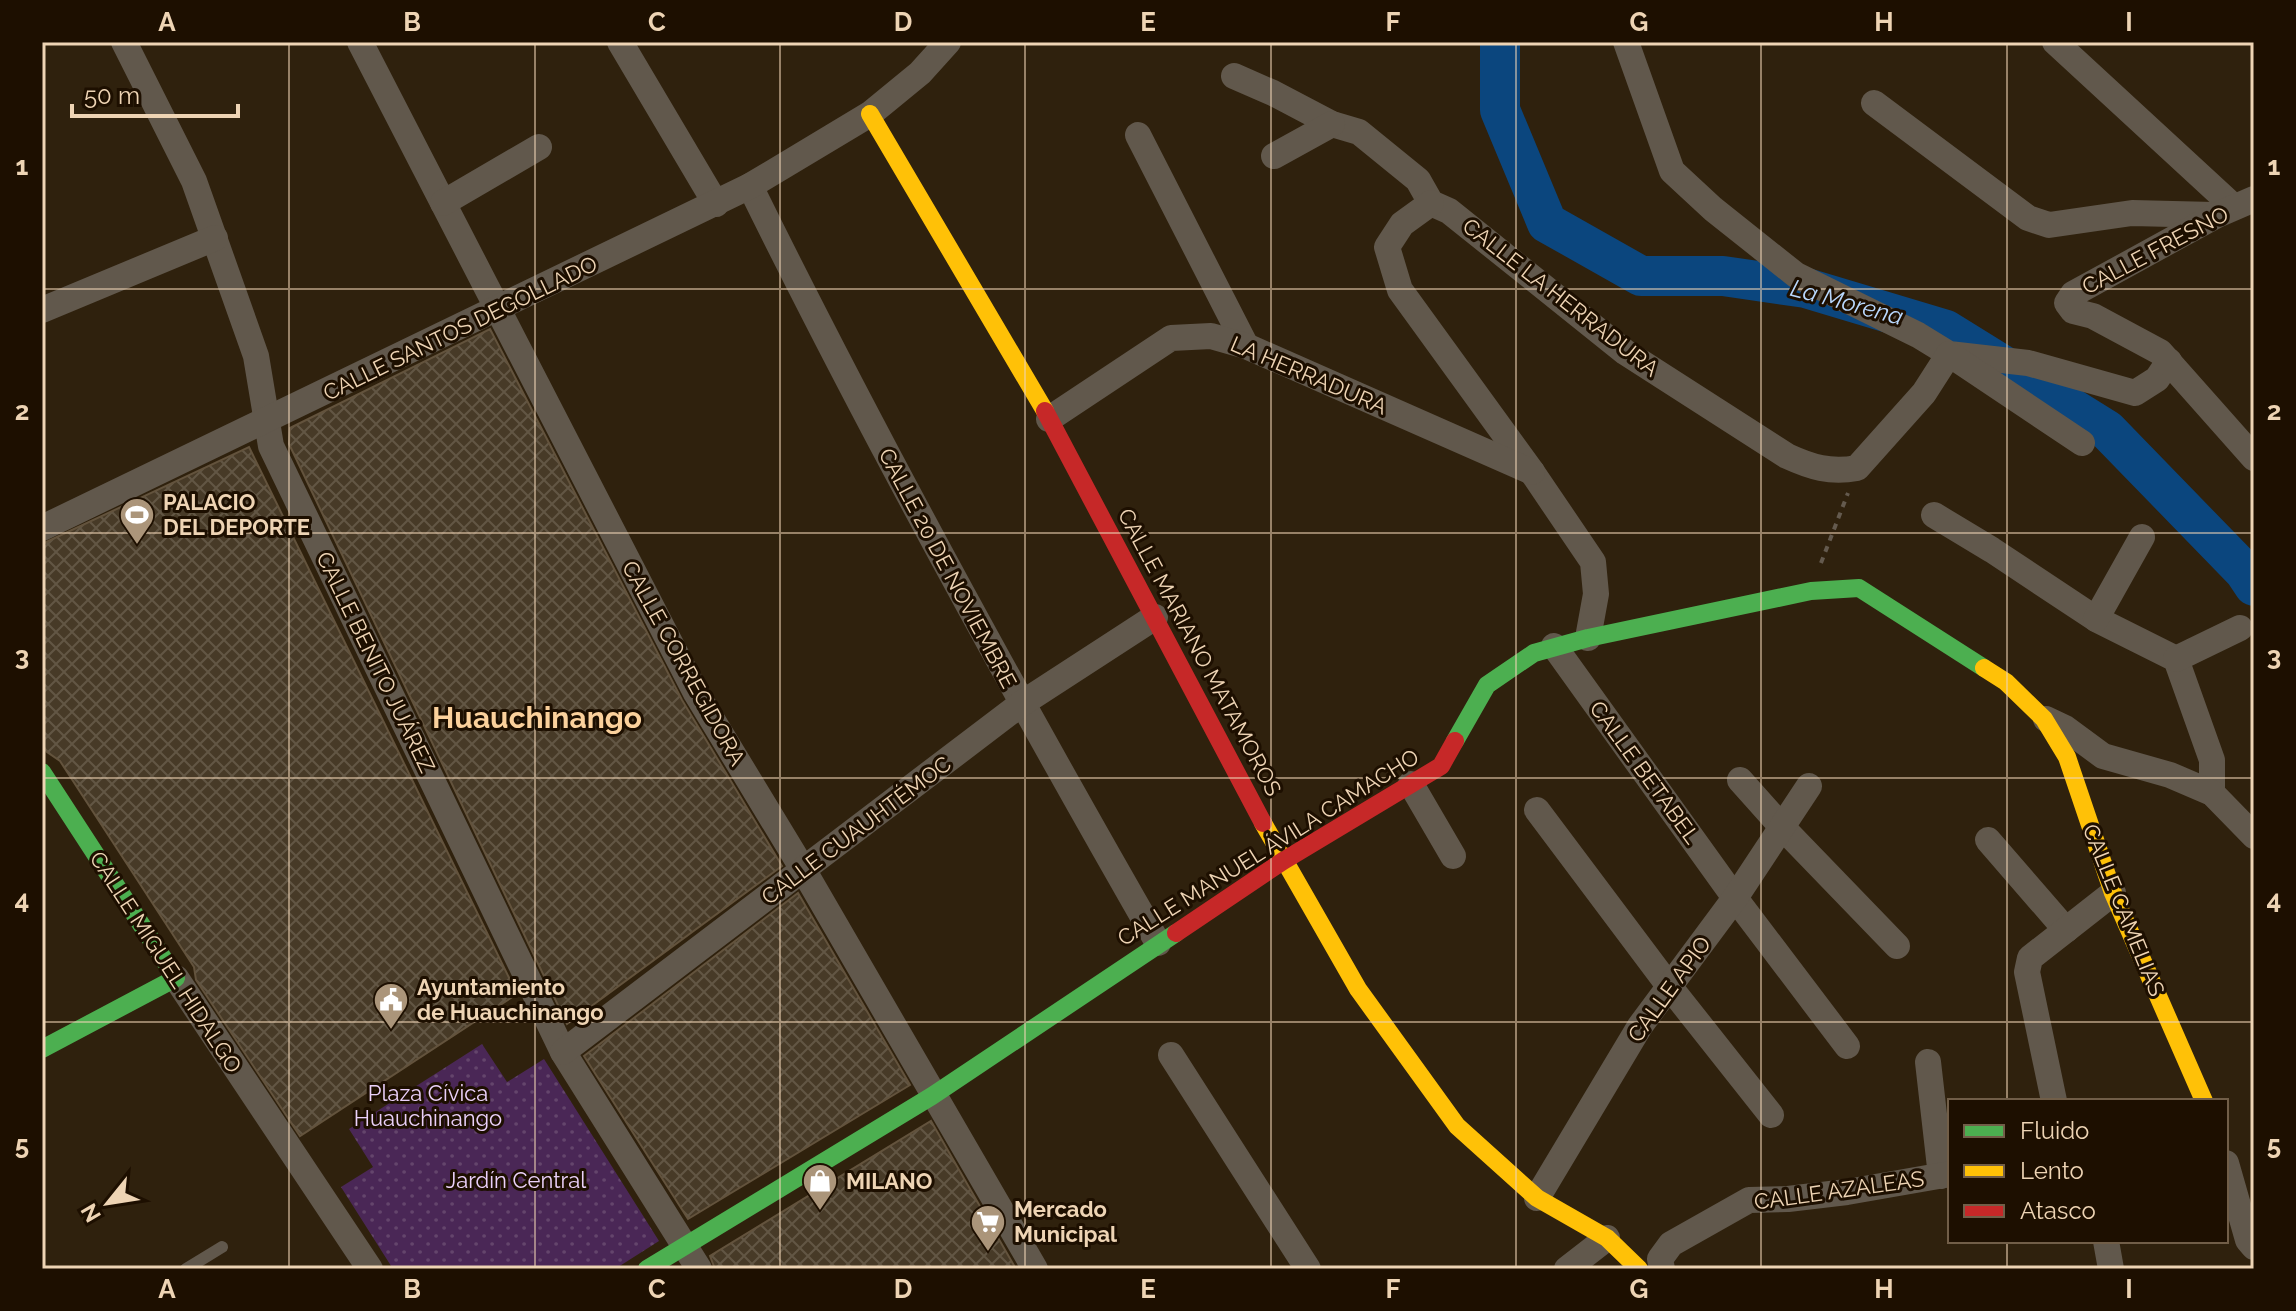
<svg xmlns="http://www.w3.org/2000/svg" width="2296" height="1311" font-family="Raleway,sans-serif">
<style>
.park{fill:url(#park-dots)}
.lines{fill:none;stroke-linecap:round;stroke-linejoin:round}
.river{stroke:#0b467e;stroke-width:40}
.building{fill:url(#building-cross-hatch);stroke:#63533d;stroke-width:2}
.path{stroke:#645a4e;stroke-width:4;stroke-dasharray:6 6;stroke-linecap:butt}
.lane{stroke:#61584c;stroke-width:12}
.street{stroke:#61584c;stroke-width:26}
.fast{stroke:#4caf50;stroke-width:18}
.slow{stroke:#ffc107;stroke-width:18}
.jam{stroke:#c62828;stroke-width:18}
.grid{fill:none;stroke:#eed4b4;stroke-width:2;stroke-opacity:0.55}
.labels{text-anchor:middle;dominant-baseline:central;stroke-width:6;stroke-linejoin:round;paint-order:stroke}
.street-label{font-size:22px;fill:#eed4b4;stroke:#1d0f00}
.poi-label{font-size:22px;font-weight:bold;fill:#eed4b4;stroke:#1d0f00;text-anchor:start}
.park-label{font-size:22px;fill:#ebd1fa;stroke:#1d0f00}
.water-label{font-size:24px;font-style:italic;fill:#b9d8fd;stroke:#1d0f00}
.district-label{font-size:30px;font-weight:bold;fill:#fbd19c;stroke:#1d0f00}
.neatline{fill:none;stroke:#eed4b4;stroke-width:3}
.grid-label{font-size:26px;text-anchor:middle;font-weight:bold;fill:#eed4b4}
</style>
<defs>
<pattern id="park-dots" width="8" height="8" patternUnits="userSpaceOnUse" patternTransform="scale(2)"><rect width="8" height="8" fill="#4a2756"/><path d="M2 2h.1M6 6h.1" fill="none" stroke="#64456c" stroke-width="1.8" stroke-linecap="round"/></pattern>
<pattern id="building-cross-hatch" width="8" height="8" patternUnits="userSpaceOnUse" patternTransform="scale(2)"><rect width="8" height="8" fill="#473a27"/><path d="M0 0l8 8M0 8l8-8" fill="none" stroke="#625644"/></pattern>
</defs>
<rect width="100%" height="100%" fill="#2f210d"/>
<polygon class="park" points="482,1044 507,1082 544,1059 659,1241 615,1269 393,1269 341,1187 373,1167 349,1129"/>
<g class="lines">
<polyline class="river" points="1500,42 1500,110 1547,223 1641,276 1723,276 1806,288 1946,330 2107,430 2244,571 2254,586"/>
</g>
<g class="building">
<polygon points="490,329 682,700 782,866 567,1024 289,444 290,428"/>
<polygon points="249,447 517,994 300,1136 196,980 194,967 60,761 47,752 42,744 42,544"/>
<polygon points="798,893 910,1085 688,1219 584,1056"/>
<polygon points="931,1121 1016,1269 715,1269 710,1256"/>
</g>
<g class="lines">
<polyline class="path" points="1821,563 1848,493"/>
<polyline class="lane" points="186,1269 222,1247"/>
<g class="street">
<polyline points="124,42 194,181 256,356 271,446 563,1052 699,1269"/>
<polyline points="360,42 696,693 804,871 1035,1269"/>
<polyline points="620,42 716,204"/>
<polyline points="1626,42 1672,171 1713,209 1796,275 1918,335 1949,354 2028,363 2135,393 2157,379 2169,361"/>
<polyline points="2055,42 2234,207"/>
<path d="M1234,76L1273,93L1332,124L1359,132L1418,180L1431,203L1449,211L1625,352L1787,456C1811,467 1830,473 1857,468L1924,393L1949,354L2082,443"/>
<polyline points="1874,103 2028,218 2049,225 2132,213 2214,215"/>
<polyline points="1138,135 1246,346"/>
<polyline points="1274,156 1332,124"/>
<path d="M750,186C877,444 1015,694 1158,943"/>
<polyline points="2254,199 2217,215 2073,294 2067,303 2073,311 2093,316 2160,352 2254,458"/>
<polyline points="443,203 539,147"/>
<polyline points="1431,203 1402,224 1387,247 1400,290 1532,472 1593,562 1596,594 1588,638"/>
<polyline points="42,310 215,238"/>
<polyline points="1049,419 1171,338 1211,336 1246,346 1532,472"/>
<polyline points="1934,515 1992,550 2096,619 2176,659 2212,760 2212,793"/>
<polyline points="42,528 750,186 870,114 920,73 948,42"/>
<polyline points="2096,619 2142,537"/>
<polyline points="1554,646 1735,898 1847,1046"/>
<polyline points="2176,659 2240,628"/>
<polyline points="2046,719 2065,728 2103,756 2170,775 2212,793 2254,836"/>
<polyline points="1740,780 1782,827 1897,946"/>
<polyline points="1411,784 1453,856"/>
<polyline points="1537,810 1669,986 1771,1115"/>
<polyline points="1988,840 2066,930"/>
<polyline points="176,978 370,1269"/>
<polyline points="563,1052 1021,704 1155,617"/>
<polyline points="1171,1055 1308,1269"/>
<polyline points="1928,1062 1941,1176"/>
<polyline points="2054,1101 2027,972 2030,958 2113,893"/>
<polyline points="2226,1163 2248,1240 2254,1247"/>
<polyline points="1537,1198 1640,1026 1735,898 1809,786"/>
<polyline points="2106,1241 2111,1269"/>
<polyline points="1567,1269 1607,1238"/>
<polyline points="1662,1269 1660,1259 1671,1244 1749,1200 1788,1199 1847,1192 1950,1174"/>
</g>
<g class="fast">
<polyline points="1455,741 1487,685 1534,653 1588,638 1811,591 1859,588 1984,668"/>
<polyline points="42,772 176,978 42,1049"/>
<polyline points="647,1269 932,1096 1176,933"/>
</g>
<g class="slow">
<polyline points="870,114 1045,411"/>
<polyline points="1984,668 2006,682 2044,719 2067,757 2113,893 2204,1101"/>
<polyline points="1263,823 1358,989 1457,1126 1537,1198 1607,1238 1639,1269"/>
</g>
<g class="jam">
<polyline points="1045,411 1263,823"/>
<polyline points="1176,933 1283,861 1441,766 1455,741"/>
</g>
</g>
<path class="grid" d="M289,42V1269M535,42V1269M780,42V1269M1025,42V1269M1271,42V1269M1516,42V1269M1761,42V1269M2007,42V1101M42,289H2254M42,533H2254M42,778H2254M42,1022H2254M2007,1241V1269"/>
<defs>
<symbol id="stadium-pin" viewBox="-11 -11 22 30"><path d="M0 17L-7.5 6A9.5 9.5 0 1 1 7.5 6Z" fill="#ab957a" stroke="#1d0f00"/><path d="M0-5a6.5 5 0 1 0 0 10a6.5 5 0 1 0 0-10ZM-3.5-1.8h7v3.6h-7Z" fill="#fff"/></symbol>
<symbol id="civic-pin" viewBox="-11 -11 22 30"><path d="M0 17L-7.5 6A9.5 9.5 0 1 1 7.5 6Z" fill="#ab957a" stroke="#1d0f00"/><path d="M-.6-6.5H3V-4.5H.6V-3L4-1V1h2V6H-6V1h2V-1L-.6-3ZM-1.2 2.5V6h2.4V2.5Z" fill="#fff"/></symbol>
<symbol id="shop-pin" viewBox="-11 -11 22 30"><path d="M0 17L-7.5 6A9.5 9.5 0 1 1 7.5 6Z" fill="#ab957a" stroke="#1d0f00"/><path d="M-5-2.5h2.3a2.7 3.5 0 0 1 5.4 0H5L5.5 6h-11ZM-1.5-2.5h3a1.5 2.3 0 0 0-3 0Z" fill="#fff"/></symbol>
<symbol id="supermarket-pin" viewBox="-11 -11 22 30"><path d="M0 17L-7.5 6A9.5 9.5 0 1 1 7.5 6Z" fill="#ab957a" stroke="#1d0f00"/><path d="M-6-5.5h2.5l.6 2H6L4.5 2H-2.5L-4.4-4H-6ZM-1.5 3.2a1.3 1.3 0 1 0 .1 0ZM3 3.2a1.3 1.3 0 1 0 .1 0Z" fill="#fff"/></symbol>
</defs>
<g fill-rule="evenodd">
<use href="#stadium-pin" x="117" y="495" width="40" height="54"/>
<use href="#civic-pin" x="371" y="980" width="40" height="54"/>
<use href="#shop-pin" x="800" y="1161" width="40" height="54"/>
<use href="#supermarket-pin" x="968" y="1202" width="40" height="54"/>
</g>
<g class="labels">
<g class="street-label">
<text transform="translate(2155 250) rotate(-28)">CALLE FRESNO</text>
<text transform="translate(1561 297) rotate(38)">CALLE LA HERRADURA</text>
<text transform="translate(460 328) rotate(-26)">CALLE SANTOS DEGOLLADO</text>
<text transform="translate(1309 375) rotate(23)">LA HERRADURA</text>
<text transform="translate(948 568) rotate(62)">CALLE 20 DE NOVIEMBRE</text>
<text transform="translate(1200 652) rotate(62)">CALLE MARIANO MATAMOROS</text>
<text transform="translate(376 662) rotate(64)">CALLE BENITO JUÁREZ</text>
<text transform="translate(684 663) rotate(61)">CALLE CORREGIDORA</text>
<text transform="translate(1645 772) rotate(54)">CALLE BETABEL</text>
<text transform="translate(856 830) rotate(-37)">CALLE CUAUHTÉMOC</text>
<text transform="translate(1268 847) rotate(-32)">CALLE MANUEL ÁVILA CAMACHO</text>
<text transform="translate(2124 910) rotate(68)">CALLE CAMELIAS</text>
<text transform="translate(166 962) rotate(57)">CALLE MIGUEL HIDALGO</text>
<text transform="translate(1669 989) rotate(-54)">CALLE APIO</text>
<text transform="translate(1839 1190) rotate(-8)">CALLE AZALEAS</text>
</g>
<g class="poi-label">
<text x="163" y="502">PALACIO<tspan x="163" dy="25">DEL DEPORTE</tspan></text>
<text x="417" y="987">Ayuntamiento<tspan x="417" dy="25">de Huauchinango</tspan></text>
<text x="846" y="1181">MILANO</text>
<text x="1014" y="1209">Mercado<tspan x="1014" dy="25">Municipal</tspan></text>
</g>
<g class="park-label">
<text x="428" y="1093">Plaza Cívica<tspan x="428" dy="25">Huauchinango</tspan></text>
<text x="516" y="1180">Jardín Central</text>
</g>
<g class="water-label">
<text transform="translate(1847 302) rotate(15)">La Morena</text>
</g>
<g class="district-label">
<text x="537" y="717">Huauchinango</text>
</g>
</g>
<rect width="2296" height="1311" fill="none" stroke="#1d0f00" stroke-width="88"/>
<rect x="1948" y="1099" width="280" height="144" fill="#1d0f00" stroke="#715e48" stroke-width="2"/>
<rect x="1964" y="1125" width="40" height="12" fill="#4caf50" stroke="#715e48" stroke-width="2"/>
<text x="2020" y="1139" font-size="24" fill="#eed4b4">Fluido</text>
<rect x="1964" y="1165" width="40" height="12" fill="#ffc107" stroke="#715e48" stroke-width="2"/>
<text x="2020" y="1179" font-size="24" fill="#eed4b4">Lento</text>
<rect x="1964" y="1205" width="40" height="12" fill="#c62828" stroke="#715e48" stroke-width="2"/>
<text x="2020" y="1219" font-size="24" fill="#eed4b4">Atasco</text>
<g transform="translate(108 1203) rotate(240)" stroke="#1d0f00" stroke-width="6" paint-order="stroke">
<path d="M0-6L14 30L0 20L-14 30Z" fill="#eed4b4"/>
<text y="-12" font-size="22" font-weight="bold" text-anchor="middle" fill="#eed4b4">N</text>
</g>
<path d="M72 104v12h166v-12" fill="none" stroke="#eed4b4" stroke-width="4"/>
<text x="84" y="104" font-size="24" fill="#eed4b4" stroke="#1d0f00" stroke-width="6" paint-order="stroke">50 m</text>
<rect x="44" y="44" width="2208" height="1223" class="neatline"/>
<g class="grid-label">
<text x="167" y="31">A</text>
<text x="412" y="31">B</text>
<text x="657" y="31">C</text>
<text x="903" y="31">D</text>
<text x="1148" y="31">E</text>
<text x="1393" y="31">F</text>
<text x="1639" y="31">G</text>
<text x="1884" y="31">H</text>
<text x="2129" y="31">I</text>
<text x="22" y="175">1</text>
<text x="2274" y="175">1</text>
<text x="22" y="420">2</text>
<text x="2274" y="420">2</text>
<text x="22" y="665">3</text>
<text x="2274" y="665">3</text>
<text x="22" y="909">4</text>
<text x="2274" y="909">4</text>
<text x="22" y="1154">5</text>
<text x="2274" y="1154">5</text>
<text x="167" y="1298">A</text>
<text x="412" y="1298">B</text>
<text x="657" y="1298">C</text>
<text x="903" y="1298">D</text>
<text x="1148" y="1298">E</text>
<text x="1393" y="1298">F</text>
<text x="1639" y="1298">G</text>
<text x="1884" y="1298">H</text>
<text x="2129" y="1298">I</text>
</g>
</svg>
